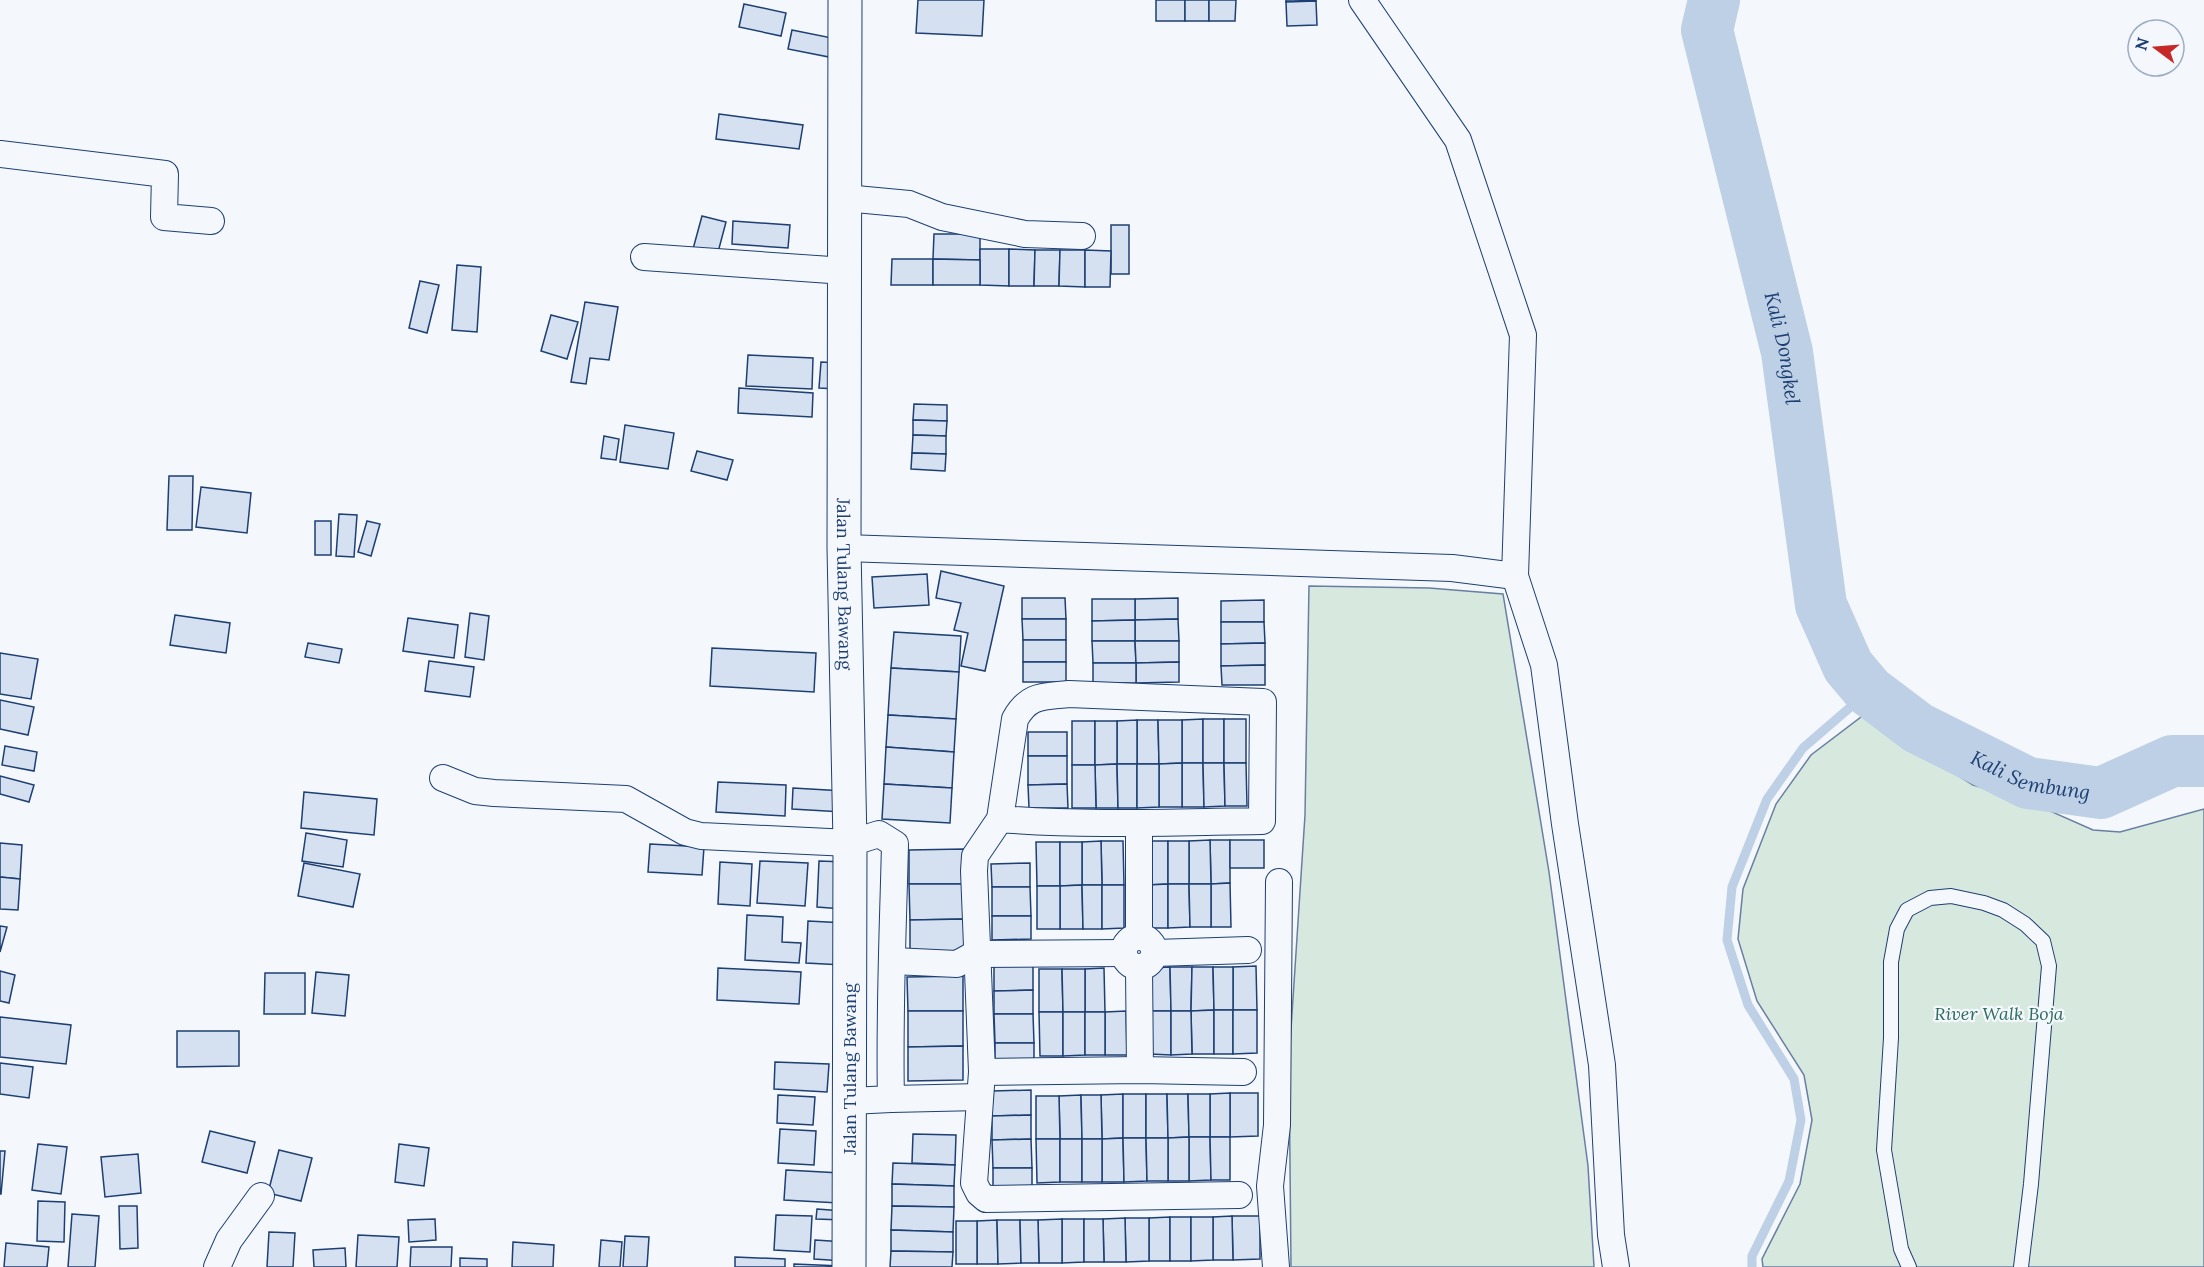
<svg xmlns="http://www.w3.org/2000/svg" width="2204" height="1267" font-family="Lora,serif">
<style>
.green{fill:#d7e8df;stroke:#687fa3;stroke-width:1.5}
.lines{fill:none;stroke-linecap:round;stroke-linejoin:round}
.stream{stroke:#bed0e5;stroke-width:9}
.river{stroke:#bed0e5;stroke-width:52}
.building{fill:#d5e0f0;stroke:#1d3f73;stroke-width:1.5}
.lane-casing{stroke:#1d3f73;stroke-width:16}
.street-casing{stroke:#1d3f73;stroke-width:28}
.secondary-casing{stroke:#1d3f73;stroke-width:35}
.lane{stroke:#f4f7fb;stroke-width:14}
.street{stroke:#f4f7fb;stroke-width:26}
.secondary{stroke:#f4f7fb;stroke-width:33}
.labels{text-anchor:middle;dominant-baseline:central;stroke-width:4.5;stroke-linejoin:round;paint-order:stroke}
.street-label{font-size:18px;fill:#1d3f73;stroke:#f4f7fb}
.park-label{font-size:18px;font-style:italic;fill:#2c6c60;stroke:#f4f7fb}
.water-label{font-size:20px;font-style:italic;fill:#1d3f73;stroke:#f4f7fb}
</style>
<rect width="100%" height="100%" fill="#f4f7fb"/>
<g class="green">
<polygon points="1309,586 1429,588 1503,594 1549,872 1588,1166 1594,1267 1291,1267 1289,1060 1305,815"/>
<polygon points="1869,711 1927,756 1973,785 2023,799 2093,830 2120,832 2204,809 2204,1267 1763,1267 1762,1259 1800,1184 1812,1120 1804,1075 1757,1001 1738,939 1743,889 1776,804 1811,755"/>
</g>
<g class="lines">
<polyline class="stream" points="1752,1267 1752,1256 1789,1181 1801,1120 1794,1079 1748,1005 1727,940 1732,887 1767,799 1803,748 1869,691"/>
<path class="river" id="s1" d="M1714,0L1707,30L1787,352L1821,605L1848,666L1869,691L1918,728L2028,783L2101,793L2172,761H2204"/>
</g>
<g class="building">
<polygon points="918,0 984,0 982,36 916,33"/>
<rect x="1156" y="0" width="29" height="21"/>
<rect x="1185" y="0" width="24" height="21"/>
<polygon points="1209,0 1236,0 1235,21 1209,21"/>
<polygon points="1286,0 1316,0 1316,1 1286,2"/>
<polygon points="1316,1 1317,25 1287,26 1286,2"/>
<polygon points="744,4 786,13 781,36 739,27"/>
<polygon points="792,30 832,38 829,57 788,49"/>
<polygon points="719,114 803,125 799,149 716,139"/>
<polygon points="702,216 726,222 717,256 693,249"/>
<polygon points="733,221 790,225 788,248 732,244"/>
<rect x="1111" y="225" width="18" height="49"/>
<polygon points="934,234 980,234 980,260 933,259"/>
<polygon points="980,249 1009,249 1009,286 980,285"/>
<polygon points="1009,249 1035,250 1034,286 1009,286"/>
<polygon points="1035,250 1060,250 1059,286 1034,286"/>
<polygon points="1060,250 1085,250 1085,287 1059,286"/>
<polygon points="1085,250 1111,251 1110,287 1085,287"/>
<polygon points="892,259 933,259 933,285 891,285"/>
<polygon points="933,259 980,260 980,285 933,285"/>
<polygon points="457,265 481,267 477,332 452,330"/>
<polygon points="420,281 439,285 427,333 409,328"/>
<polygon points="585,302 618,307 609,360 590,358 586,384 571,382"/>
<polygon points="551,315 578,322 567,359 541,351"/>
<polygon points="748,355 813,358 812,389 746,386"/>
<polygon points="821,362 838,363 837,389 819,388"/>
<polygon points="739,388 813,393 812,417 738,413"/>
<polygon points="914,404 947,405 947,421 913,420"/>
<polygon points="913,420 947,421 946,436 913,435"/>
<polygon points="625,425 674,433 668,469 620,462"/>
<polygon points="913,435 946,436 946,454 912,453"/>
<polygon points="604,436 619,439 616,460 601,458"/>
<polygon points="697,451 733,460 727,480 691,471"/>
<polygon points="912,453 946,454 945,471 911,469"/>
<polygon points="169,476 193,476 192,530 167,530"/>
<polygon points="201,487 251,493 247,533 196,527"/>
<polygon points="339,514 357,515 354,557 336,556"/>
<rect x="315" y="521" width="16" height="34"/>
<polygon points="367,521 380,524 371,556 358,552"/>
<polygon points="941,571 1004,586 985,671 961,666 968,633 954,630 961,603 936,598"/>
<polygon points="927,574 929,605 874,608 872,577"/>
<polygon points="1022,598 1065,598 1066,619 1022,619"/>
<polygon points="1178,598 1178,619 1135,620 1135,599"/>
<polygon points="1092,599 1135,599 1135,620 1092,621"/>
<polygon points="1264,600 1264,622 1221,622 1221,601"/>
<polygon points="470,613 489,616 484,660 465,657"/>
<polygon points="175,615 230,623 226,653 170,645"/>
<polygon points="408,618 458,625 454,658 403,651"/>
<polygon points="1022,619 1066,619 1066,640 1023,640"/>
<polygon points="1178,619 1179,641 1135,641 1135,620"/>
<polygon points="1135,620 1135,641 1092,641 1092,621"/>
<polygon points="1221,622 1264,622 1265,643 1221,644"/>
<polygon points="894,632 961,636 959,672 891,668"/>
<rect x="1023" y="640" width="43" height="22"/>
<polygon points="1092,641 1135,641 1136,663 1093,663"/>
<polygon points="1135,641 1179,641 1179,662 1136,663"/>
<polygon points="308,643 342,649 339,663 305,657"/>
<polygon points="1265,643 1265,665 1221,666 1221,644"/>
<polygon points="712,648 816,653 814,692 710,686"/>
<polygon points="0,653 38,659 31,699 0,694"/>
<polygon points="429,661 474,667 470,697 425,691"/>
<rect x="1023" y="662" width="43" height="20"/>
<polygon points="1179,662 1179,682 1136,683 1136,663"/>
<rect x="1093" y="663" width="43" height="20"/>
<polygon points="1265,665 1265,685 1222,685 1221,666"/>
<polygon points="891,668 959,672 956,719 888,715"/>
<polygon points="0,700 34,707 28,735 0,729"/>
<polygon points="888,715 956,719 954,752 886,747"/>
<polygon points="1203,719 1203,763 1182,763 1182,720"/>
<rect x="1203" y="719" width="21" height="44"/>
<rect x="1224" y="719" width="22" height="44"/>
<polygon points="1137,720 1158,720 1159,764 1137,764"/>
<polygon points="1137,720 1137,764 1117,764 1117,721"/>
<polygon points="1158,720 1182,720 1182,763 1159,764"/>
<rect x="1072" y="721" width="23" height="44"/>
<polygon points="1095,721 1117,721 1117,764 1095,765"/>
<rect x="1028" y="732" width="39" height="24"/>
<polygon points="5,746 37,752 34,771 2,765"/>
<polygon points="886,747 954,752 952,788 884,784"/>
<polygon points="1028,756 1067,756 1067,784 1028,785"/>
<polygon points="1182,763 1203,763 1204,807 1182,807"/>
<polygon points="1182,763 1182,807 1159,807 1159,764"/>
<polygon points="1203,763 1224,763 1225,806 1204,807"/>
<polygon points="1224,763 1246,763 1247,806 1225,806"/>
<polygon points="1117,764 1118,808 1096,808 1095,765"/>
<polygon points="1117,764 1137,764 1137,808 1118,808"/>
<polygon points="1137,764 1159,764 1159,807 1137,808"/>
<polygon points="1072,765 1095,765 1096,808 1072,808"/>
<polygon points="0,776 34,785 29,802 0,794"/>
<polygon points="718,782 786,785 785,816 716,812"/>
<polygon points="884,784 952,788 950,823 882,819"/>
<polygon points="1067,784 1068,808 1029,808 1028,785"/>
<polygon points="793,788 844,791 843,812 792,809"/>
<polygon points="304,792 377,799 374,835 301,828"/>
<polygon points="306,833 347,840 343,867 302,861"/>
<polygon points="1210,840 1230,840 1230,883 1211,884"/>
<polygon points="1210,840 1211,884 1189,884 1189,841"/>
<rect x="1230" y="840" width="34" height="28"/>
<polygon points="1101,841 1123,841 1124,885 1102,885"/>
<polygon points="1101,841 1102,885 1082,885 1082,842"/>
<polygon points="1146,841 1168,841 1168,884 1147,885"/>
<rect x="1168" y="841" width="21" height="43"/>
<polygon points="1036,842 1060,842 1060,886 1037,886"/>
<polygon points="1060,842 1082,842 1082,885 1060,886"/>
<polygon points="0,843 22,845 20,879 0,877"/>
<polygon points="650,844 704,847 702,875 648,872"/>
<polygon points="964,849 965,884 909,884 909,850"/>
<polygon points="760,861 808,863 805,906 757,903"/>
<polygon points="819,861 846,862 843,909 817,907"/>
<polygon points="720,862 752,864 750,906 718,904"/>
<polygon points="304,863 360,874 353,907 298,896"/>
<polygon points="1030,863 1030,887 992,887 991,864"/>
<polygon points="0,877 20,879 18,910 0,909"/>
<polygon points="1230,883 1231,927 1211,927 1211,884"/>
<polygon points="909,884 965,884 965,919 910,920"/>
<polygon points="1168,884 1168,928 1147,928 1147,885"/>
<polygon points="1168,884 1189,884 1190,927 1168,928"/>
<polygon points="1189,884 1211,884 1211,927 1190,927"/>
<polygon points="1082,885 1083,929 1060,929 1060,886"/>
<polygon points="1082,885 1102,885 1102,929 1083,929"/>
<polygon points="1102,885 1124,885 1124,928 1102,929"/>
<rect x="1037" y="886" width="23" height="43"/>
<polygon points="992,887 1030,887 1031,916 992,916"/>
<polygon points="747,915 783,917 782,942 801,943 799,963 745,960"/>
<polygon points="992,916 1031,916 1031,939 992,940"/>
<polygon points="965,919 965,953 910,954 910,920"/>
<polygon points="808,921 846,923 843,965 806,963"/>
<polygon points="0,926 7,927 0,952"/>
<polygon points="1033,965 1033,990 994,991 994,966"/>
<polygon points="1256,966 1257,1010 1233,1010 1233,967"/>
<polygon points="1170,967 1171,1011 1150,1011 1149,968"/>
<polygon points="1170,967 1192,967 1191,1011 1171,1011"/>
<polygon points="1192,967 1213,967 1214,1010 1191,1011"/>
<polygon points="1213,967 1233,967 1233,1010 1214,1010"/>
<polygon points="718,968 801,972 799,1004 717,1000"/>
<polygon points="1104,968 1105,1012 1085,1012 1085,969"/>
<polygon points="1039,969 1062,969 1063,1012 1039,1012"/>
<polygon points="1062,969 1085,969 1085,1012 1063,1012"/>
<polygon points="0,971 15,975 9,1003 0,1001"/>
<polygon points="316,972 349,975 345,1016 312,1013"/>
<polygon points="265,973 305,973 305,1014 264,1014"/>
<polygon points="963,976 963,1011 908,1011 907,977"/>
<polygon points="1033,990 1033,1014 994,1014 994,991"/>
<polygon points="1214,1010 1214,1054 1192,1054 1191,1011"/>
<rect x="1214" y="1010" width="19" height="44"/>
<polygon points="1233,1010 1257,1010 1257,1053 1233,1054"/>
<polygon points="908,1011 963,1011 963,1046 908,1047"/>
<polygon points="1126,1011 1127,1055 1105,1055 1105,1012"/>
<polygon points="1150,1011 1171,1011 1171,1055 1150,1054"/>
<polygon points="1171,1011 1191,1011 1192,1054 1171,1055"/>
<polygon points="1039,1012 1063,1012 1063,1056 1040,1056"/>
<polygon points="1063,1012 1085,1012 1085,1055 1063,1056"/>
<rect x="1085" y="1012" width="20" height="43"/>
<polygon points="994,1014 1033,1014 1034,1043 995,1043"/>
<polygon points="0,1017 71,1025 66,1064 0,1057"/>
<polygon points="177,1031 239,1031 239,1066 177,1067"/>
<polygon points="995,1043 1034,1043 1034,1066 995,1067"/>
<polygon points="963,1046 963,1080 908,1081 908,1047"/>
<polygon points="775,1062 829,1064 827,1092 774,1089"/>
<polygon points="0,1063 33,1067 29,1098 0,1094"/>
<polygon points="1031,1090 1031,1115 992,1116 992,1091"/>
<polygon points="1230,1093 1258,1093 1258,1136 1230,1137"/>
<polygon points="1230,1093 1230,1137 1210,1137 1210,1094"/>
<polygon points="1123,1094 1123,1138 1102,1139 1101,1095"/>
<rect x="1123" y="1094" width="23" height="44"/>
<polygon points="1146,1094 1167,1094 1168,1138 1146,1138"/>
<polygon points="1167,1094 1188,1094 1189,1137 1168,1138"/>
<polygon points="1188,1094 1210,1094 1210,1137 1189,1137"/>
<polygon points="778,1095 815,1097 813,1125 777,1123"/>
<polygon points="1081,1095 1082,1139 1060,1139 1059,1096"/>
<polygon points="1081,1095 1101,1095 1102,1139 1082,1139"/>
<polygon points="1036,1096 1059,1096 1060,1139 1036,1139"/>
<polygon points="1031,1115 1031,1139 992,1140 992,1116"/>
<polygon points="780,1129 816,1131 814,1165 778,1163"/>
<polygon points="210,1131 255,1142 247,1173 202,1162"/>
<polygon points="913,1134 956,1135 955,1165 912,1163"/>
<polygon points="1189,1137 1210,1137 1211,1180 1189,1181"/>
<polygon points="1189,1137 1189,1181 1168,1181 1168,1138"/>
<polygon points="1210,1137 1230,1137 1230,1180 1211,1180"/>
<polygon points="1123,1138 1124,1182 1102,1182 1102,1139"/>
<polygon points="1123,1138 1146,1138 1147,1181 1124,1182"/>
<polygon points="1146,1138 1168,1138 1168,1181 1147,1181"/>
<polygon points="1031,1139 1032,1168 993,1168 992,1140"/>
<polygon points="1036,1139 1060,1139 1060,1182 1037,1183"/>
<rect x="1060" y="1139" width="22" height="43"/>
<rect x="1082" y="1139" width="20" height="43"/>
<polygon points="38,1144 67,1147 61,1194 32,1190"/>
<polygon points="399,1144 429,1148 424,1186 395,1182"/>
<polygon points="279,1150 312,1158 301,1201 268,1193"/>
<polygon points="0,1151 5,1151 1,1194 0,1194"/>
<polygon points="138,1154 141,1193 105,1197 101,1157"/>
<polygon points="893,1163 955,1165 954,1186 892,1184"/>
<polygon points="993,1168 1032,1168 1032,1191 993,1192"/>
<polygon points="786,1170 841,1173 839,1203 784,1200"/>
<polygon points="892,1184 954,1186 954,1207 892,1206"/>
<polygon points="38,1201 65,1202 64,1242 37,1241"/>
<polygon points="119,1206 137,1206 138,1248 120,1249"/>
<polygon points="892,1206 954,1207 953,1232 891,1230"/>
<polygon points="817,1209 843,1211 843,1220 816,1219"/>
<polygon points="72,1214 99,1216 95,1267 68,1267"/>
<polygon points="776,1215 812,1216 810,1252 774,1250"/>
<polygon points="1232,1216 1260,1216 1260,1259 1233,1260"/>
<polygon points="1232,1216 1233,1260 1213,1260 1213,1217"/>
<polygon points="1170,1217 1170,1261 1149,1261 1149,1218"/>
<rect x="1170" y="1217" width="21" height="44"/>
<polygon points="1191,1217 1213,1217 1213,1260 1191,1261"/>
<polygon points="1125,1218 1149,1218 1149,1261 1126,1262"/>
<polygon points="1125,1218 1126,1262 1104,1262 1103,1219"/>
<polygon points="435,1219 436,1240 409,1242 408,1220"/>
<polygon points="1062,1219 1084,1219 1084,1262 1062,1263"/>
<polygon points="1062,1219 1062,1263 1039,1263 1038,1220"/>
<polygon points="1084,1219 1103,1219 1104,1262 1084,1262"/>
<polygon points="997,1220 998,1264 977,1264 977,1221"/>
<polygon points="997,1220 1020,1220 1021,1263 998,1264"/>
<polygon points="1020,1220 1038,1220 1039,1263 1021,1263"/>
<rect x="956" y="1221" width="21" height="43"/>
<polygon points="891,1230 953,1232 953,1252 891,1251"/>
<polygon points="269,1232 295,1233 293,1267 267,1267"/>
<polygon points="358,1235 399,1237 397,1267 356,1267"/>
<polygon points="625,1236 649,1237 647,1267 623,1267"/>
<polygon points="601,1240 622,1242 620,1267 599,1267"/>
<polygon points="815,1240 845,1242 844,1261 814,1259"/>
<polygon points="513,1242 554,1245 553,1267 512,1267"/>
<polygon points="6,1243 49,1247 47,1267 4,1267"/>
<polygon points="411,1247 452,1247 451,1267 410,1267"/>
<polygon points="345,1248 346,1267 314,1267 313,1250"/>
<polygon points="891,1251 953,1252 952,1267 890,1267"/>
<polygon points="735,1257 785,1259 785,1267 735,1267"/>
<polygon points="460,1258 487,1259 487,1267 460,1267"/>
<polygon points="794,1264 841,1266 841,1267 794,1267"/>
</g>
<g class="lines">
<defs>
<polyline id="lane" points="1909,1267 1901,1249 1884,1150 1891,1038 1891,962 1897,929 1907,910 1930,898 1951,896 1984,903 2003,910 2025,924 2043,941 2049,966 2031,1184 2021,1267"/>
<g id="street">
<polyline points="1362,0 1458,140 1523,335 1515,576 1544,665 1565,824 1602,1065 1611,1235 1616,1267"/>
<polyline points="0,154 165,174 164,217 211,221"/>
<polyline points="845,198 909,204 942,217 1025,234 1082,236"/>
<polyline points="644,257 845,271"/>
<polyline points="844,548 1452,568 1515,576"/>
<path d="M443,778L475,791L494,793L626,799L685,832L701,836L850,843L879,834L895,844C893,929 889,1014 891,1099L850,1101"/>
<path d="M1000,819C1088,826 1175,822 1262,821L1263,702L1069,694C1043,697 1029,694 1015,719L1000,819L975,856L974,871L982,1072L974,1183L979,1193L986,1199L1239,1195"/>
<polyline points="1139,824 1139,936"/>
<circle cx="1139" cy="952" r="15"/>
<polyline points="1155,953 1248,950"/>
<polyline points="893,961 957,964 975,954 1124,953"/>
<polyline points="1139,968 1140,1070"/>
<polyline points="982,1072 1140,1070 1243,1072"/>
<polyline points="891,1099 980,1097"/>
<polyline points="217,1267 229,1240 261,1196"/>
<polyline points="1276,1267 1270,1186 1277,1125 1279,882"/>
</g>
<g id="secondary">
<path id="s2" d="M845,0L844,548L850,843L849,1267"/>
</g>
</defs>
<use href="#lane" class="lane-casing"/>
<use href="#street" class="street-casing"/>
<use href="#secondary" class="secondary-casing"/>
<use href="#lane" class="lane"/>
<use href="#street" class="street"/>
<use href="#secondary" class="secondary"/>
</g>
<g class="labels">
<g class="street-label">
<text stroke="none"><textPath href="#s2" startOffset="584">Jalan Tulang Bawang</textPath></text>
<text transform="translate(849 1069) rotate(-90)">Jalan Tulang Bawang</text>
</g>
<g class="park-label">
<text x="1999" y="1013">River Walk Boja</text>
</g>
<g class="water-label">
<text stroke="none"><textPath href="#s1" startOffset="358">Kali Dongkel</textPath></text>
<text stroke="none"><textPath href="#s1" startOffset="902">Kali Sembung</textPath></text>
</g>
</g>
<g transform="translate(2156 48) rotate(286)"><circle r="28" fill="#f4f7fb" stroke="#9eadc5" stroke-width="1.5"/>
<path d="M0-4.5L10 22L0 15L-10 22Z" fill="#c62828"/>
<text y="-9" font-size="16" font-weight="bold" text-anchor="middle" fill="#1d3f73">N</text>
</g>
</svg>
